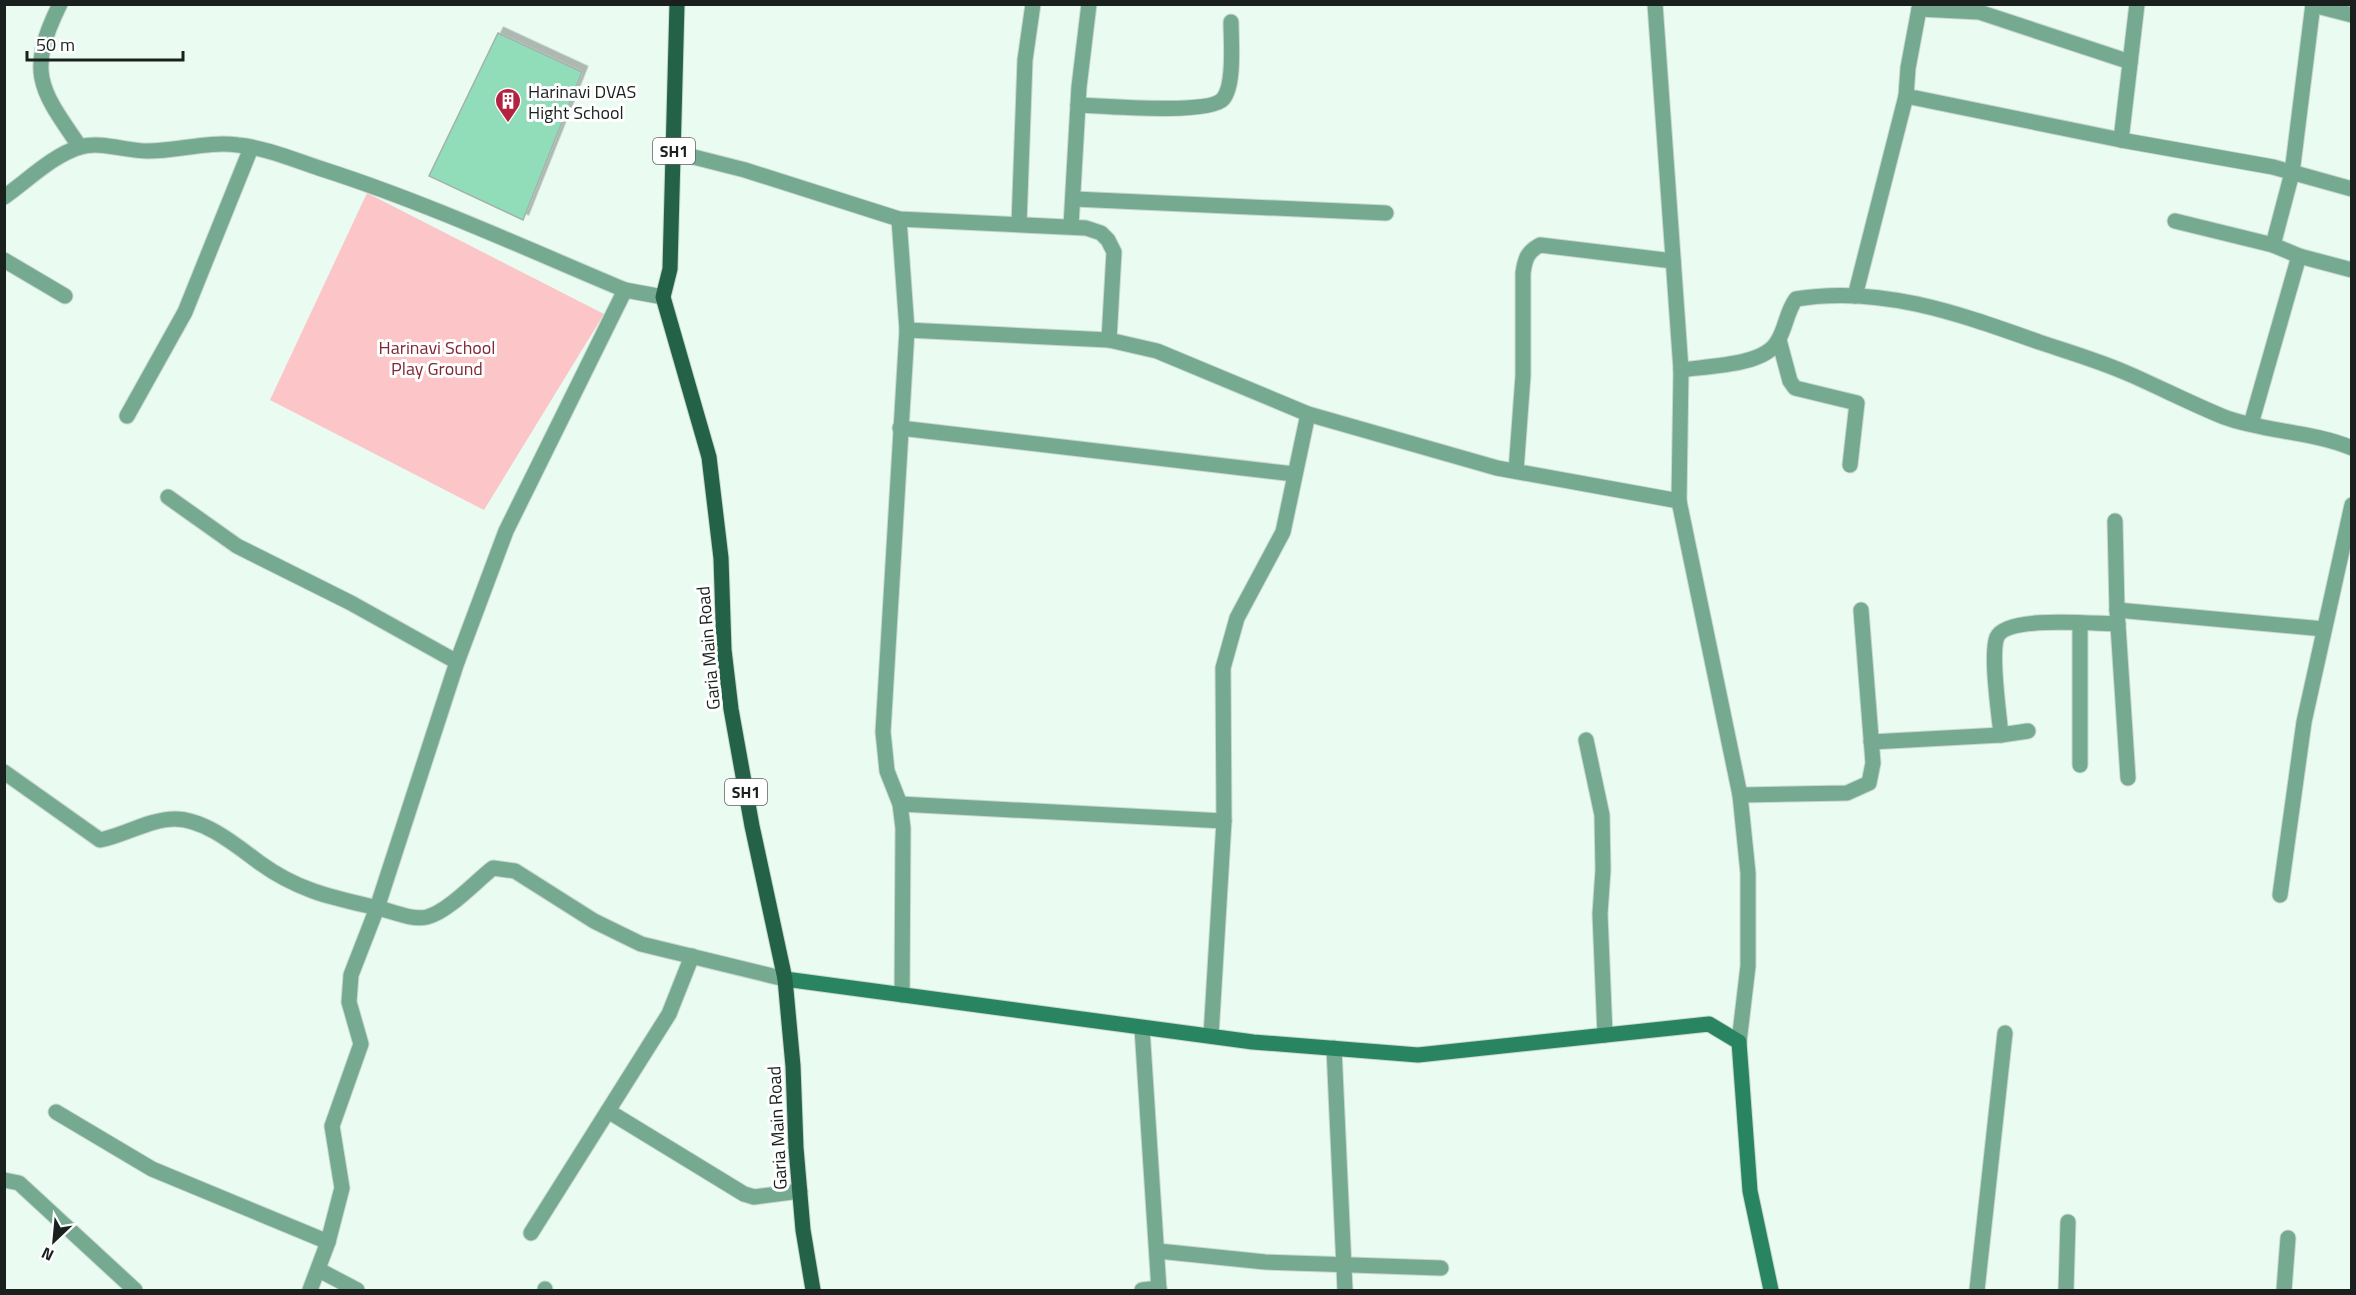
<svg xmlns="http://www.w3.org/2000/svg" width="2356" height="1295" font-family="'Titillium Web',sans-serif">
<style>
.green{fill:#fcc5c7}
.building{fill:#91dcb9;stroke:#a4b3ab;stroke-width:1.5;filter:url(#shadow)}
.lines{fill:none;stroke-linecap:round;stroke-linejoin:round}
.minor-casing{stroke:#c9d8d0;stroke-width:17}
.secondary-casing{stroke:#c9d8d0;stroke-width:17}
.primary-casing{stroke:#c9d8d0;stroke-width:17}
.minor{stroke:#75aa91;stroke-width:15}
.secondary{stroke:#298561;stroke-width:15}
.primary{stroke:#246248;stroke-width:15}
.labels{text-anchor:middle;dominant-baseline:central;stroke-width:6;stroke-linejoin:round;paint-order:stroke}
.shield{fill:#fff;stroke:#5f6361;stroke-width:1.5}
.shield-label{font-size:16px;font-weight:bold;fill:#1a201d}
.poi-label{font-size:18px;fill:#1a201d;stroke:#fff;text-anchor:start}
.park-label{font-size:18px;fill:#7f2733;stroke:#fff}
.street-label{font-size:18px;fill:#1a201d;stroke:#fff}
</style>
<defs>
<filter id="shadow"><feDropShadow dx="5.5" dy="-5.5" stdDeviation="0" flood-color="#0004"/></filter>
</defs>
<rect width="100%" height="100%" fill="#eafbf2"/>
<polygon class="green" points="367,193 604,314 484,510 270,400"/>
<polygon class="building" points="498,33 582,72 523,220 429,176"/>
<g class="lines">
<defs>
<g id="minor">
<path d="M60,4C26,73 40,89 80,147"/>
<polyline points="1655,4 1681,370 1679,501 1740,795 1748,873 1748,966 1739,1042"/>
<polyline points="1920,4 1908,68 1906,96 2121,140 2273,167 2352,189"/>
<polyline points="2313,4 2292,173 2273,245 2299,256 2352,270"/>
<polyline points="2313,5 2352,15"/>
<polyline points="1919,9 1979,12 2130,62"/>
<path d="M1078,105C1103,106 1209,115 1223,99C1235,85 1231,40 1231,22"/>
<polyline points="2121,140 2137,4"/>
<polyline points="674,152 745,170 899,219 1086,228 1101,233 1108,240 1114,252 1109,340"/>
<path d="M4,197C27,181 53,155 80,147C101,141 126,151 148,151C178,151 208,141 238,145C267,148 297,161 325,170C427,203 525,248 625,290L663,297"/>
<polyline points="1074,199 1386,213"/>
<polyline points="899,219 907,330 883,732 887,771 900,804 903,828 902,995"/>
<polyline points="2175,221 2273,245"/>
<polyline points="1019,224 1025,60 1033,4"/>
<polyline points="1071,226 1079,87 1089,4"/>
<polyline points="4,260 65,296"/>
<polyline points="1855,296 1906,96"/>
<polyline points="907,330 1109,340 1157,351 1308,414 1497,468 1679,501"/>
<polyline points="1779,340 1790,381 1795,388 1857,403 1850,465"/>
<path d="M1681,370C1707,366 1763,366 1777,342C1786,329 1786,312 1796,299C1881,285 1960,314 2039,342C2069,352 2100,361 2129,374C2161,388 2192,404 2224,417C2265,432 2311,431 2352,448"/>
<polyline points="127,416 185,312 251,148"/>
<polyline points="2251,424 2299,256"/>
<polyline points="900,428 1294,474"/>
<path d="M1516,471L1523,376V273C1525,259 1527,252 1540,245L1673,261"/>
<polyline points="168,497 237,546 351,603 457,662"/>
<polyline points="2115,521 2117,610 2128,778"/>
<polyline points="2117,610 2324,629"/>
<polyline points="2080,624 2080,765"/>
<polyline points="2001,735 2028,731"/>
<polyline points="1586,740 1602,815 1603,870 1600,914 1605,1035"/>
<path d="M1871,742L2001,735C1999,713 1990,654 1997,637C2007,615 2095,624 2118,624"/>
<path d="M4,772L100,840C125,835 150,819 175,819C205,819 237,846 260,863C300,892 335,898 382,909C396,913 413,920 427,917C448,912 476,881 493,868L515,871L594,921L641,944L785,979"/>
<polyline points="1740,795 1847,793 1869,783 1873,763 1861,610"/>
<polyline points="900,804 1224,821"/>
<polyline points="2280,895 2304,722 2352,505"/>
<polyline points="1142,1028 1159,1290"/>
<polyline points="1211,1036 1224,821 1223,668 1237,618 1283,532 1308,414"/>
<polyline points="1334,1048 1345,1290"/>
<polyline points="608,1111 744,1194 754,1197 800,1191"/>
<polyline points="56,1112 152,1169 328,1242"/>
<polyline points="4,1180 19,1183 135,1290"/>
<polyline points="531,1233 669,1014 692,956"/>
<polyline points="1158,1251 1265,1262 1441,1268"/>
<polyline points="319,1270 357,1290"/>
<polyline points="310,1290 328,1242 342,1188 332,1126 361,1044 349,1002 351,975 377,908 457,662 506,531 625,290"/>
<polyline points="545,1290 545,1289"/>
<polyline points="1142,1290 1159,1288"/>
<polyline points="1977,1290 2005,1033"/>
<polyline points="2066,1290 2068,1222"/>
<polyline points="2284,1290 2288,1238"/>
</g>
<polyline id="secondary" points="785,979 1253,1042 1418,1055 1709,1024 1739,1042 1750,1191 1771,1290"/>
<polyline id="primary" points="677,4 670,269 663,297 709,457 721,558 724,650 731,709 752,826 785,979 793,1066 796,1148 803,1230 813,1290"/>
</defs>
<use href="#minor" class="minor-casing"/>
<use href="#secondary" class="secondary-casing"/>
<use href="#primary" class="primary-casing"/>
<use href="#minor" class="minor"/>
<use href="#secondary" class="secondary"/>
<use href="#primary" class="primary"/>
</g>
<defs>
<symbol id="building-pin" viewBox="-11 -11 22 30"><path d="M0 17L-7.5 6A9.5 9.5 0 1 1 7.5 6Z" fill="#b42241" stroke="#fff"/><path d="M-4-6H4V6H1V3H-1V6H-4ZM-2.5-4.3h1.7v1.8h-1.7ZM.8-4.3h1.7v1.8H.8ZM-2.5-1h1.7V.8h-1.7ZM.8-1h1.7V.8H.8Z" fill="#fff"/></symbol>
</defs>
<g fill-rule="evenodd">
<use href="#building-pin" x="493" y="86" width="30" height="40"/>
</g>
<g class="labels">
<g class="shield">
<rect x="653" y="138" width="42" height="26" rx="4.5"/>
<rect x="725" y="779" width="42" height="26" rx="4.5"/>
</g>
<g class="shield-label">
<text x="674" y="151">SH1</text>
<text x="746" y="792">SH1</text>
</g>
<g class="poi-label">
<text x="528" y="91">Harinavi DVAS<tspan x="528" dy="21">Hight School</tspan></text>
</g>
<g class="park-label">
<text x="437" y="347">Harinavi School<tspan x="437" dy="21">Play Ground</tspan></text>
</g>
<g class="street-label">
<text transform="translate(708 648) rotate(-95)">Garia Main Road</text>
<text transform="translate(777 1128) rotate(-93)">Garia Main Road</text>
</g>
</g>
<rect width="2356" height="1295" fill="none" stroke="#1a201d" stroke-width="12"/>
<g transform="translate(54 1241) rotate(206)" stroke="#ffffff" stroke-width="4.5" paint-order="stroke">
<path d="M0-4.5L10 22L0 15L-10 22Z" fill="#1a201d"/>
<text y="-9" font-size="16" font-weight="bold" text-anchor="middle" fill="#1a201d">N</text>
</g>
<path d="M27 51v9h156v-9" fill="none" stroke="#1a201d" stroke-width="3"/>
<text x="36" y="51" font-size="18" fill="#1a201d" stroke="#ffffff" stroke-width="4.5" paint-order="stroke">50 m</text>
</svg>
